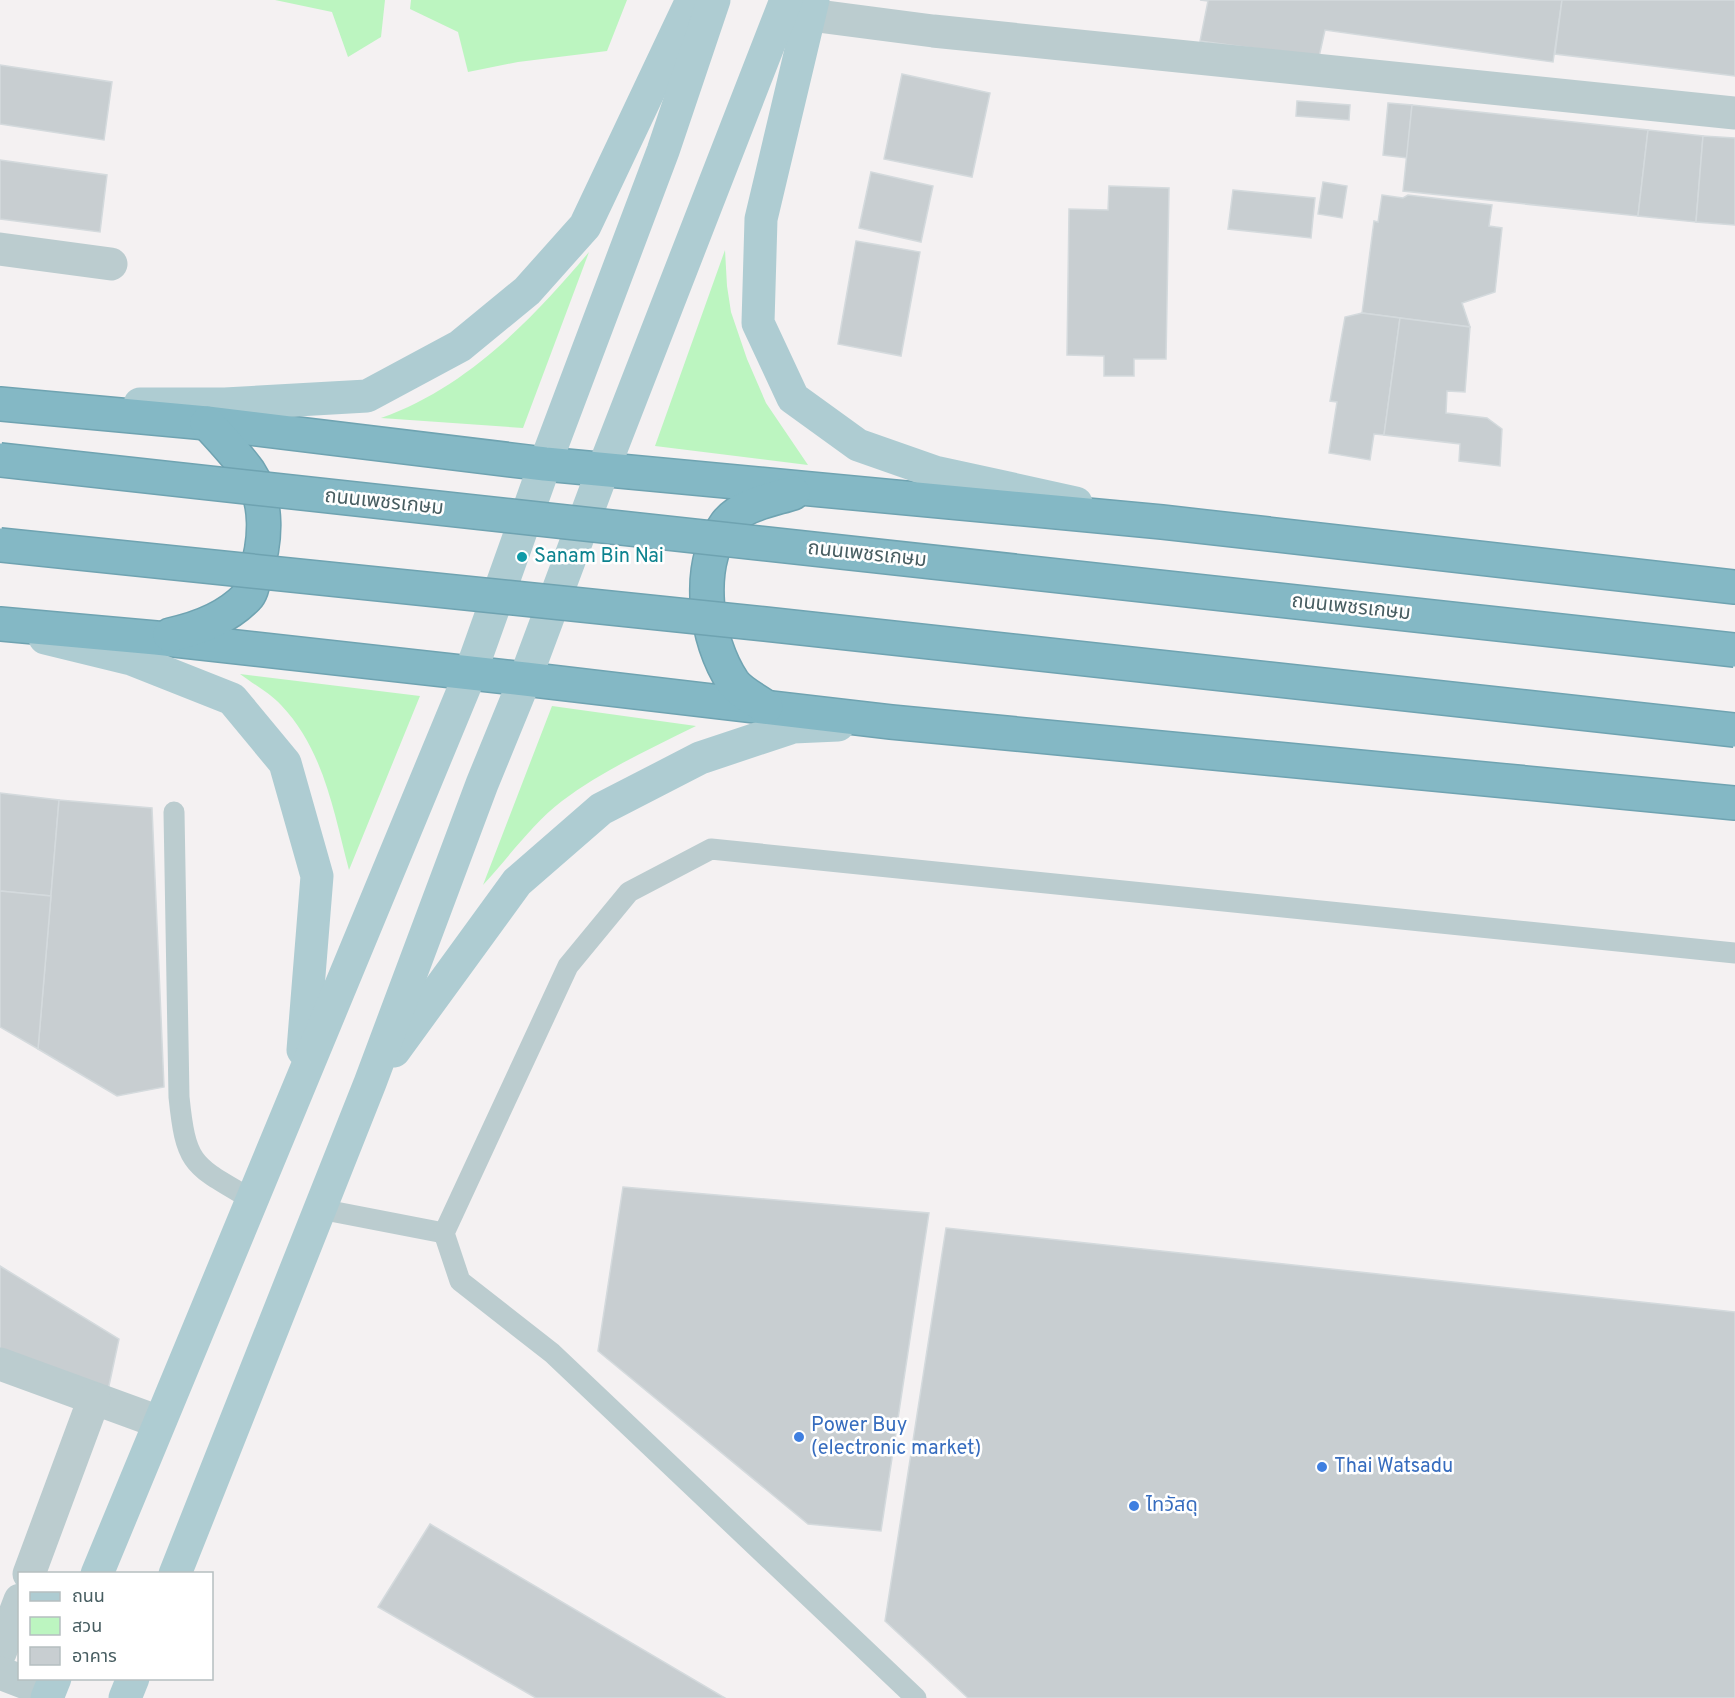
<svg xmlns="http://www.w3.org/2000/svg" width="1735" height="1698" font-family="Overpass,'Noto Sans Thai',sans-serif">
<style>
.green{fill:#bcf5c0}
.building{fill:#c8ced1;stroke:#d4dadd;stroke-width:1.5}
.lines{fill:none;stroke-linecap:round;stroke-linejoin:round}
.highway-casing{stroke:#6fa3b1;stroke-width:36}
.lane{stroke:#bbcccf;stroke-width:21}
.street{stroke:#bbcccf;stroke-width:33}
.primary{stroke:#aeccd2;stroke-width:33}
.highway{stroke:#84b8c5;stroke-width:33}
.highway-bridge-casing{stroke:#6fa3b1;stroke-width:36;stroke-linecap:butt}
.highway-bridge{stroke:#84b8c5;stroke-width:33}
.culture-dot{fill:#0f9aa8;stroke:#fff;stroke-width:2}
.shop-dot{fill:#3f7fe0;stroke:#fff;stroke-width:2}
.labels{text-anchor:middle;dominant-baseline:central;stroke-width:5;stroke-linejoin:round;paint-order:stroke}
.street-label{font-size:20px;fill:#475d61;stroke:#fff}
.culture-label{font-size:20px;fill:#0d838f;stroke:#fff;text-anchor:start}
.shop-label{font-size:20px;fill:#366cbe;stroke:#fff;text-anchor:start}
</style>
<rect width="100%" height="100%" fill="#f4f1f2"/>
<g class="green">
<polygon points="275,0 385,0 381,37 348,57 332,12"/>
<polygon points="411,0 627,0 607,51 518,62 468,72 458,32 410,9"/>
<polygon points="725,250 727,286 731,312 747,359 766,403 808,465 655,446"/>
<path d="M589,252L523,428L381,418C466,388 532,320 589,252Z"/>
<path d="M240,674L420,696L349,870C334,813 324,750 281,705C270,693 253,684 240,674Z"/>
<path d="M552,706L696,726C650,749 603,770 562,801C532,824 509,857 483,885Z"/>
</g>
<g class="building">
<polygon points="1200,0 1562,0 1553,62 1325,30 1319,57 1200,41 1208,1"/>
<polygon points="1562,0 1735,0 1735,76 1555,54"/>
<polygon points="0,65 112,82 104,140 0,124"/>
<polygon points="902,74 990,93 972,177 884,159"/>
<polygon points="1297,101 1350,105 1349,120 1296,116"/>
<polygon points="1388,103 1412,105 1407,158 1383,155"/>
<polygon points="1412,105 1648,130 1638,216 1403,191"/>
<polygon points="1648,130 1703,136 1696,222 1638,216"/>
<polygon points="1703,136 1735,138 1735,225 1696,222"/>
<polygon points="0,160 107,175 100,232 0,219"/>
<polygon points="871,172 933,186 921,242 859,228"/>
<polygon points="1323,182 1347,186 1342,218 1318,214"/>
<polygon points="1109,186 1169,188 1166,359 1134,359 1134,376 1104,376 1104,356 1067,355 1069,209 1108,210"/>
<polygon points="1233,190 1315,198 1311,238 1228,229"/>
<polygon points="1382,195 1403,198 1408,195 1492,205 1489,226 1502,228 1495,292 1462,303 1470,327 1362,313 1374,221 1378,222"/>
<polygon points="856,241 920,252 901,356 838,344"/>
<polygon points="1362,313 1400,318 1384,435 1374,434 1370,460 1329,453 1337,402 1330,401 1345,317"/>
<polygon points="1400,318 1470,327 1465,392 1447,391 1446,413 1487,418 1502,429 1500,466 1459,461 1460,444 1384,435"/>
<polygon points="0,793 59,800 51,896 0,891"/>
<polygon points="59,800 152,808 164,1087 117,1096 38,1049"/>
<polygon points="0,891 51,896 38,1049 0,1027"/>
<polygon points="623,1187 929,1213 881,1531 808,1524 598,1351"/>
<polygon points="946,1228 1735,1312 1735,1698 968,1698 885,1621"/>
<polygon points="0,1266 119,1339 107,1395 0,1360"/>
<polygon points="430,1524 725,1698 536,1698 378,1607"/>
</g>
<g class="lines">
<defs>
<g id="highway">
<polyline points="0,404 207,423 545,464 1162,522 1735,587"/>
<polyline points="0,624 156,638 525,679 891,722 1735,803"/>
<path d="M170,635C198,629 227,618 247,597C252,592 253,582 255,575C266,543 269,502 249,472C237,455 221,438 207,423"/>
<path d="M766,707C756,700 740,692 733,682C705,640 695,567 726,524C740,505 771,500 793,493"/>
</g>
</defs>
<use href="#highway" class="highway-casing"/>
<g class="lane">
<path d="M174,812L179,1097C186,1166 193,1165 251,1199"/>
<polyline points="320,1209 444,1233"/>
<polyline points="916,1698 552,1353 460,1281 444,1233 568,966 629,892 711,849 1735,953"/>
</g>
<g class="street">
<polyline points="810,15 933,31 1735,113"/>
<polyline points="0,249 111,264"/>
<polyline points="0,1364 159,1422"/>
<polyline points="29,1574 94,1399"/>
<polyline points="0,1653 20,1600"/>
<polyline points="0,1673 49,1692"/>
</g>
<g class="primary">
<polyline points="813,0 761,219 758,323 793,398 858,445 935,472 1076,503"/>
<polyline points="140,404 225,404 367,396 460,346 527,291 585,226 692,0"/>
<polyline points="45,638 131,659 232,699 285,763 317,876 303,1050"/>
<polyline points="394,1051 517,882 601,809 700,758 793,727 838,725"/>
<polyline points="97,1574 470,674 545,464 663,151 714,0"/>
<polyline points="175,1574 370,1083 482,784 525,679 603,470 786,0"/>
<polyline points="47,1698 55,1678"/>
<polyline points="125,1698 133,1678"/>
</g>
<use href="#highway" class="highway"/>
<defs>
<g id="highway-bridge">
<polyline points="0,460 1735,650"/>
<polyline points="0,545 765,624 1735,730"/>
</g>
</defs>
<use href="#highway-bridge" class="highway-bridge-casing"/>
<use href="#highway-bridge" class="highway-bridge"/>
</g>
<circle class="culture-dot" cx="522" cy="557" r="6"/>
<g class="shop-dot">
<circle cx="799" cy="1437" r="6"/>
<circle cx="1322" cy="1467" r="6"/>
<circle cx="1134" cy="1506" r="6"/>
</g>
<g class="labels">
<g class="street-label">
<text transform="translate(384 503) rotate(6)">ถนนเพชรเกษม</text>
<text transform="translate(867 555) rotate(6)">ถนนเพชรเกษม</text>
<text transform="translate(1351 608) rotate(6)">ถนนเพชรเกษม</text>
</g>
<g class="culture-label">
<text x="534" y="557">Sanam Bin Nai</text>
</g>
<g class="shop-label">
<text x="811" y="1426">Power Buy<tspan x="811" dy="23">(electronic market)</tspan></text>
<text x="1334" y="1467">Thai Watsadu</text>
<text x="1146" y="1506">ไทวัสดุ</text>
</g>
</g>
<rect x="18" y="1572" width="195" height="108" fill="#ffffff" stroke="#b5bec0" stroke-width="1.5"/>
<rect x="30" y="1592" width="30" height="9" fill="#aeccd2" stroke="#b5bec0" stroke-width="1.5"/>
<text x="72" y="1602" font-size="18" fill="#475d61">ถนน</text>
<rect x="30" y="1617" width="30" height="18" fill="#bcf5c0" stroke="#b5bec0" stroke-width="1.5"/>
<text x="72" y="1632" font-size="18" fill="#475d61">สวน</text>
<rect x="30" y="1647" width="30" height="18" fill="#c8ced1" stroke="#b5bec0" stroke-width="1.5"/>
<text x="72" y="1662" font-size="18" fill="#475d61">อาคาร</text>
</svg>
